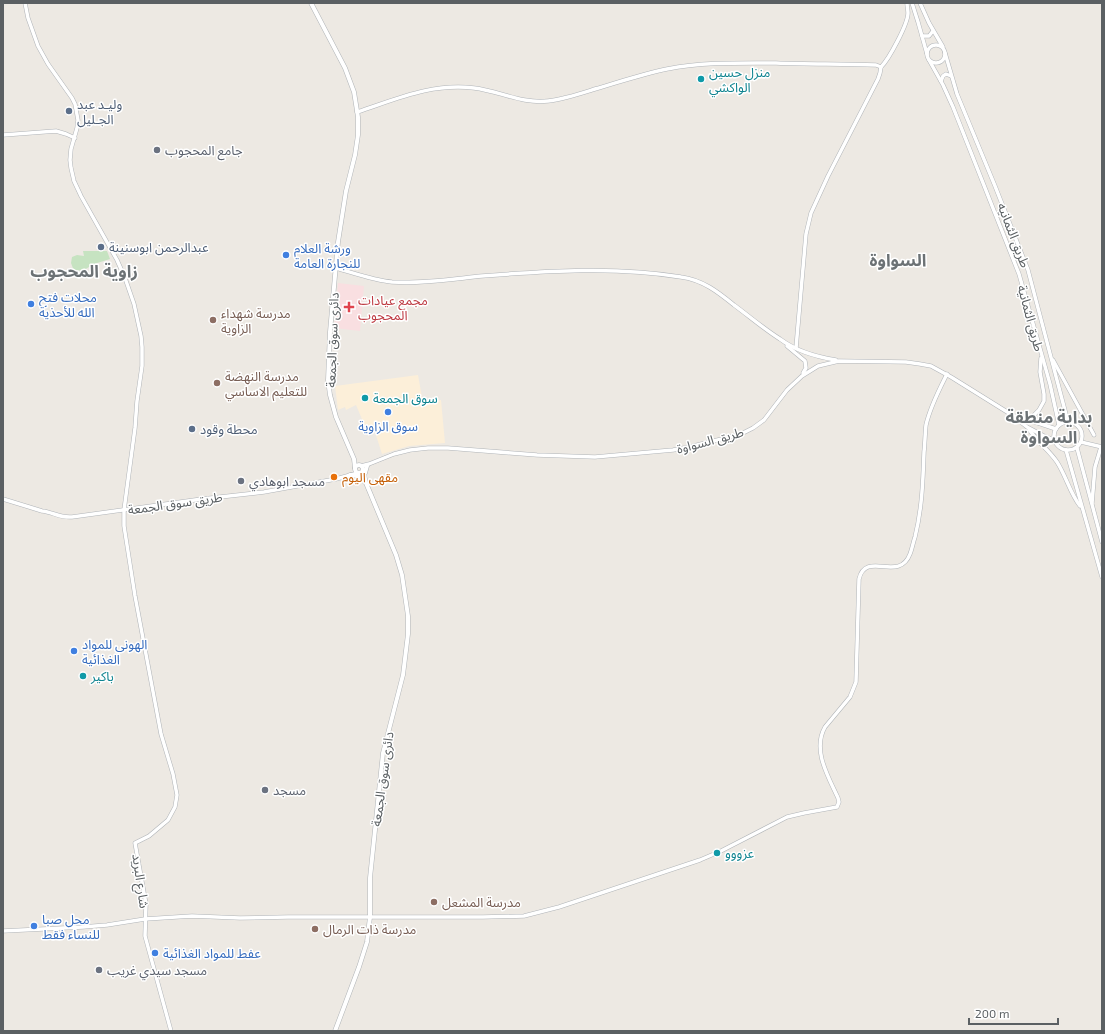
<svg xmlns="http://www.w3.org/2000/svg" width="1105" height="1034" font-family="'Exo 2','Noto Sans Arabic',sans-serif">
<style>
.commercial{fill:#fcefd9}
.medical{fill:#f9dfe1}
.green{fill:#c6e3c1}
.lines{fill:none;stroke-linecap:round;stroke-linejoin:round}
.tertiary-casing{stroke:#b0b4b8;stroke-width:4.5}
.secondary-casing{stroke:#b0b4b7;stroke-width:5}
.tertiary{stroke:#fff;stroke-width:3.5}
.secondary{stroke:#fff;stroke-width:4}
.culture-dot{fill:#0f9aa8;stroke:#fff;stroke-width:1.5}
.service-dot{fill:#5c6f8a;stroke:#fff;stroke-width:1.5}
.worship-dot{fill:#6b7280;stroke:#fff;stroke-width:1.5}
.shop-dot{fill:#3f7fe0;stroke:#fff;stroke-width:1.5}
.health-dot{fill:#e0444e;stroke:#fff;stroke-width:1.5}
.education-dot{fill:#8d6e63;stroke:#fff;stroke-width:1.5}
.food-dot{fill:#e8710a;stroke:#fff;stroke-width:1.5}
.labels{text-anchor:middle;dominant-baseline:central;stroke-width:3;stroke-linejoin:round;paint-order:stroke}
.culture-label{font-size:13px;fill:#0d838f;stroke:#fff;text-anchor:start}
.service-label{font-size:13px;fill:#4e5e75;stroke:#fff;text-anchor:start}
.worship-label{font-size:13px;fill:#5b616d;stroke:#fff;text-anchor:start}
.street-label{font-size:13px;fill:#5b6063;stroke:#fff}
.shop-label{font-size:13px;fill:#366cbe;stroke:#fff;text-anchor:start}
.health-label{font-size:13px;fill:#be3a42;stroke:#fff;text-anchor:start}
.education-label{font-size:13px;fill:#785e54;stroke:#fff;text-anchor:start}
.food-label{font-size:13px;fill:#c56008;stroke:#fff;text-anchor:start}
.district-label{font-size:17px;font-weight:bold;fill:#6c7275;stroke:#fff}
</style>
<rect width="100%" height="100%" fill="#ede9e3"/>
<polygon class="commercial" points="418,375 423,403 441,400 445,443 409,446 382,454 374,429 367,431 356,405 346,410 345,407 338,410 335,386"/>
<polygon class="medical" points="338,283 364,286 360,331 334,328"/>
<polygon class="green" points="83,251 107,251 110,259 94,264 84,270 74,271 71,263 72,257 77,255 84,256"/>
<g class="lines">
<defs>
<g id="tertiary">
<polyline points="25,3 28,18 38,46 48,64 72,98 75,104 78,120 77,128 71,149 70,160 71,168 74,181 81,196 117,260 125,278 134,304 141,336 142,347 142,366 137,401 135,428 124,510 124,526 135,596 161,734 173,774 177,795 175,807 168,820 149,836 135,843 146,904 145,936 171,1031"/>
<polyline points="912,3 918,22 927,54"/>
<polyline points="920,3 929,23 943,47"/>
<polyline points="922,36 929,36 933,31"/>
<circle cx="936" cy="54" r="9"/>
<polyline points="945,53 957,94 995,186 1028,270 1068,422"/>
<polyline points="929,60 943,85 953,107 1019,274 1050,384 1059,425"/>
<polyline points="941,81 943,76 946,74 951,76"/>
<path d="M357,112C397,99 431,83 474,88C499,91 522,104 548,101C564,99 579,94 595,89C619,82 643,74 667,69C703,62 739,63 776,63C809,64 842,64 876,65L881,67"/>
<polyline points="3,135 56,131 66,134 75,138"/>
<path d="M336,268C354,273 373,280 392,282C421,284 453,279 482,276C548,271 616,266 681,277C703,280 718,292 734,305C749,316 764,329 780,339C796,351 817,357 836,360"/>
<polyline points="787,346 805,361 806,368 803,373"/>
<path d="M796,348L806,234L811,213L828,176L878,79L880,73L881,67C889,59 908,24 908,13C908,10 907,6 907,3"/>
<polyline points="1053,360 1094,435"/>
<polyline points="1015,416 1029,420 1056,429"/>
<polyline points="1029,420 1039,410 1044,401 1044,394 1040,372 1041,358"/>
<circle cx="1068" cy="436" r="14"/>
<path d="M1029,429C1036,441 1049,450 1057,462C1066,476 1070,493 1080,506"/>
<polyline points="1081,442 1102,447"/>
<polyline points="1077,448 1102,542"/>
<polyline points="1066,450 1102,577"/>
<polyline points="361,466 369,464 394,454 410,450 428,448 448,448 537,455 595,457 673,450 689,447 730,437 741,434 753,428 764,420 787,390 802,376 818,366 839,361 906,362 920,364 931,366 951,377 1012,415 1027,427 1044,436 1054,440"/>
<path d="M3,499L42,511C53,512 59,518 72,517L202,499L264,492L336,479L358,473"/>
<polyline points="1092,503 1095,467 1101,447"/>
<path d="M3,931L83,927L107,925L145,919L192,916L240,918L288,917H483L524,916L559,907L700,860L721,851L787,817L804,813L837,807L839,802L838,798C828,776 812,750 825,727L850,697L856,682L859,579C866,550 899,583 910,554C912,549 913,543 915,537C922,509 923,481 924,452C925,443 925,434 926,425C930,407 939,390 947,374"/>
</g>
<g id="secondary">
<polyline points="311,3 345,68 354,92 358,117 358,135 355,155 346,191 338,242 330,332 328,380 330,395 336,417 354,459 355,468"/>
<circle cx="359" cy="469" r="4"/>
<polyline points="365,473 367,466"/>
<polyline points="350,475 358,476 365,482"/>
<polyline points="335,1031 359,967 367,942 370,917 370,878 383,753 403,675 408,634 408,616 402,575 396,555 366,483 363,471"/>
</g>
</defs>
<use href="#tertiary" class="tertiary-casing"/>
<use href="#secondary" class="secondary-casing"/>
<use href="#tertiary" class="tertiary"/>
<use href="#secondary" class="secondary"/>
</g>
<g class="culture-dot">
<circle cx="701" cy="79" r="4"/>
<circle cx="365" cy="398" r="4"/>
<circle cx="83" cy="676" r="4"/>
<circle cx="717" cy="853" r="4"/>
</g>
<g class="service-dot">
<circle cx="69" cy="111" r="4"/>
<circle cx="101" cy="247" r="4"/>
<circle cx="192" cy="429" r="4"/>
</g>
<g class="worship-dot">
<circle cx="157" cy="150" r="4"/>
<circle cx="241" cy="481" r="4"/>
<circle cx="265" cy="790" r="4"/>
<circle cx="99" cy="970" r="4"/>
</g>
<g class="shop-dot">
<circle cx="286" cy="255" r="4"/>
<circle cx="31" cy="304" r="4"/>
<circle cx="388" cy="412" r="4"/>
<circle cx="74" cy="651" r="4"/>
<circle cx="34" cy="926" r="4"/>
<circle cx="155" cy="953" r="4"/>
</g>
<path class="health-dot" d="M347 301h4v4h4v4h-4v4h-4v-4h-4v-4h4z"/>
<g class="education-dot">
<circle cx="213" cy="320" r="4"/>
<circle cx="217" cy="383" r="4"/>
<circle cx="434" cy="902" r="4"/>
<circle cx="315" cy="929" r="4"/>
</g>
<circle class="food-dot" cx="334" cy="477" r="4"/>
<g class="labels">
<g class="culture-label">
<text x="709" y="72">منزل حسين<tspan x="709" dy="15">الواكشي</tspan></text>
<text x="373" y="398">سوق الجمعة</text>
<text x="91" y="676">باكير</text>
<text x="725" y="853">عزووو</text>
</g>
<g class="service-label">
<text x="77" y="104">وليـد عبد<tspan x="77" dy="15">الجـليل</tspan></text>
<text x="109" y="247">عبدالرحمن ابوسنينة</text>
<text x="200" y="429">محطة وقود</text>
</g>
<g class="worship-label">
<text x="165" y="150">جامع المحجوب</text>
<text x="249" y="481">مسجد ابوهادي</text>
<text x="273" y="790">مسجد</text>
<text x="107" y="970">مسجد سيدي غريب</text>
</g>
<g class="street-label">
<text transform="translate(1014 235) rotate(69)">طريق الثمانيه</text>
<text transform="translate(1031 318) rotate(75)">طريق الثمانية</text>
<text transform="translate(332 340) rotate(-88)">دائرى سوق الجمعة</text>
<text transform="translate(710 440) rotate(-15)">طريق السواوة</text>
<text transform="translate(175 503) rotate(-8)">طريق سوق الجمعة</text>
<text transform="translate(382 779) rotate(-82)">دائرى سوق الجمعة</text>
<text transform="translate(141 881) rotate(82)">شارع البريد</text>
</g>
<g class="shop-label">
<text x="294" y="248">ورشة العلام<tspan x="294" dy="15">للنجارة العامة</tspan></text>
<text x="39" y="297">محلات فتح<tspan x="39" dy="15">الله للأحذية</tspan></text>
<text x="388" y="426" text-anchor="middle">سوق الزاوية</text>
<text x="82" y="644">الهونى للمواد<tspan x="82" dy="15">الغذائية</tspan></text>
<text x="42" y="919">محل صبا<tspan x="42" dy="15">للنساء فقط</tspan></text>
<text x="163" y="953">عفط للمواد الغذائية</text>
</g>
<g class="health-label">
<text x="358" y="300">مجمع عيادات<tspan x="358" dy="15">المحجوب</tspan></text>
</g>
<g class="education-label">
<text x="221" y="313">مدرسة شهداء<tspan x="221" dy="15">الزاوية</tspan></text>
<text x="225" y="376">مدرسة النهضة<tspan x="225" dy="15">للتعليم الاساسي</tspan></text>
<text x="442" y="902">مدرسة المشعل</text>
<text x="323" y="929">مدرسة ذات الرمال</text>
</g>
<g class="food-label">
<text x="342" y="477">مقهى اليوم</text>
</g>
<g class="district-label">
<text x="898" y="259">السواوة</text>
<text x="84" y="270">زاوية المحجوب</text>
<text x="1049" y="416">بداية منطقة<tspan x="1049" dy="20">السواوة</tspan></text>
</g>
</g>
<rect width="1105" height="1034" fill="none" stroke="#5b6063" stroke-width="8"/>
<path d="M969 1018v6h89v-6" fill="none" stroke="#5b6063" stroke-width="2"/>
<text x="975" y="1018" font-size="12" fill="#5b6063" stroke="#ffffff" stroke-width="3" paint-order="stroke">200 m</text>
</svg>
